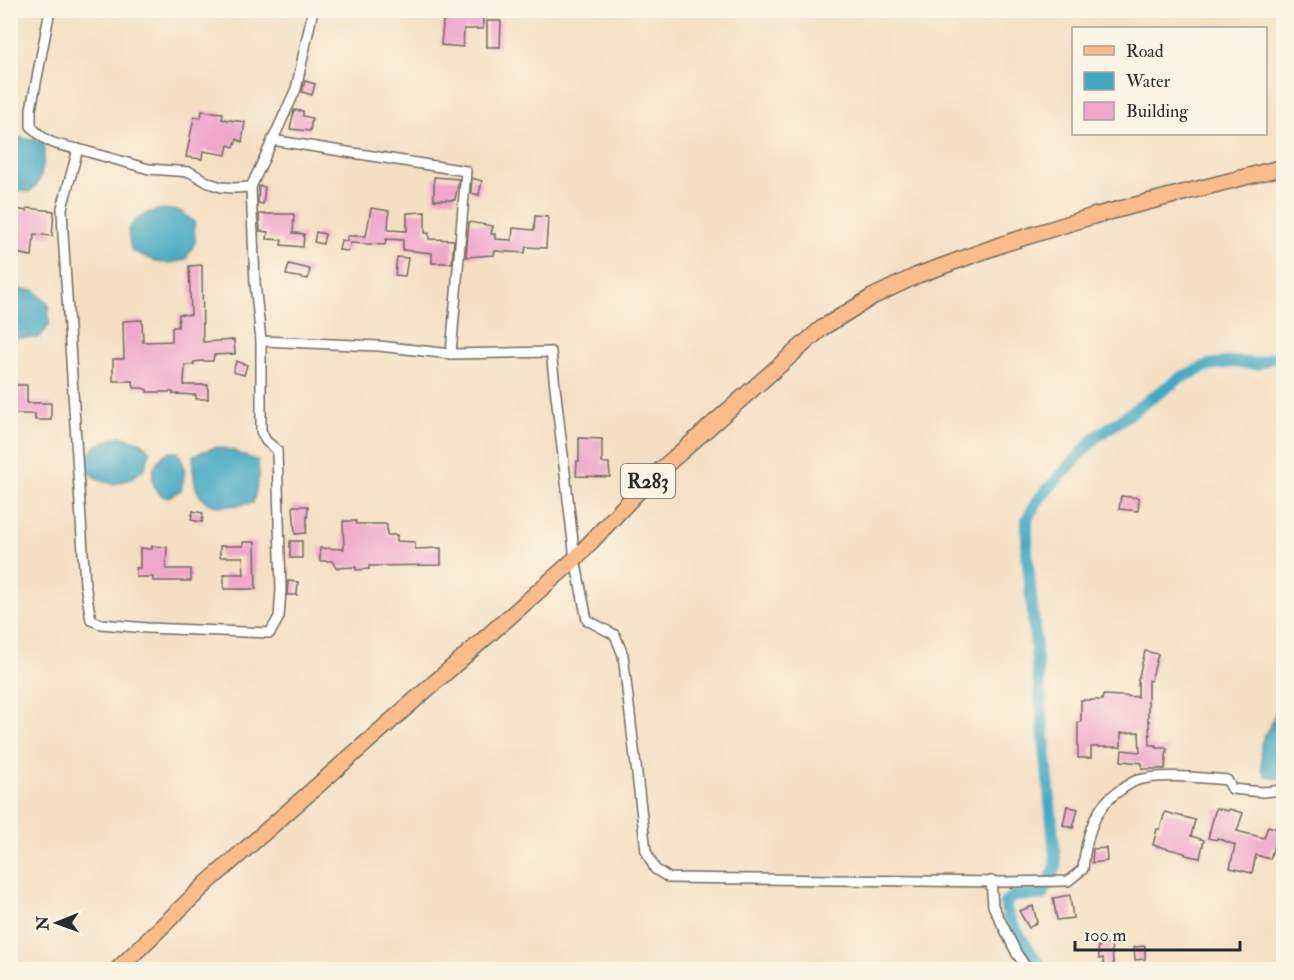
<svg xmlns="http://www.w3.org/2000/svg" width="1294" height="980" font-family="'IM FELL Double Pica',serif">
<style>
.water{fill:#43a8c3;stroke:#376a77;stroke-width:1.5}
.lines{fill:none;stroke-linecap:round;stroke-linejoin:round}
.canal{stroke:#43a8c3;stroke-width:12}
.building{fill:#eea7cb}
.minor-casing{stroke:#716a60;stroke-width:12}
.primary-casing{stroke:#716a60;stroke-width:18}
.minor{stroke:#fff;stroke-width:9}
.primary{stroke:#f9bc8a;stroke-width:15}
.labels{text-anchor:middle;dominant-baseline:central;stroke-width:5;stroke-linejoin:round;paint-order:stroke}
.shield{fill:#fcf5e5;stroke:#6a6863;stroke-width:1.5}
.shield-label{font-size:20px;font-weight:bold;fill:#2b2b2b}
</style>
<rect width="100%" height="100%" fill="#fcf5e5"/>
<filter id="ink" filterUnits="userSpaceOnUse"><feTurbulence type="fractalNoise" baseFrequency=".0167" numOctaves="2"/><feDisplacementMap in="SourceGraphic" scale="12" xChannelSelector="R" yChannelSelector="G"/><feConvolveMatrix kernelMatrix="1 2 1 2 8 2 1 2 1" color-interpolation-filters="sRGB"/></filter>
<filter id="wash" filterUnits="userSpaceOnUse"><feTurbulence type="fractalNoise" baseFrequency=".008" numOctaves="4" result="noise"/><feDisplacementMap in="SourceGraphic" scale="24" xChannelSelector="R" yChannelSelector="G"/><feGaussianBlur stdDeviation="1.35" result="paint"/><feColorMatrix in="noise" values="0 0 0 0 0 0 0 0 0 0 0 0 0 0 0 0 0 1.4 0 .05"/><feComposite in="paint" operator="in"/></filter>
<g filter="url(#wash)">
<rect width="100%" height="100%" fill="#f4dfc3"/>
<g class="water">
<path d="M11,136L39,141L45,145C43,163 45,181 29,192L11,189Z"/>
<path d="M163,209L180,211L194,222L195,242L186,259C161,268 154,261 131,250L128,230C137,216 147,212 163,209Z"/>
<polygon points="12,289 34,290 49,305 49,325 39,338 19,338 11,335 10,290"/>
<polygon points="119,436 142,443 150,452 145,468 131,479 115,484 101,481 87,471 87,457 97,445"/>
<path d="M216,447L231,450L258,461L259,476L253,503C207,511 192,506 193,455Z"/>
<path d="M169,452H178C187,468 185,473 181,490L167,498C145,489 150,461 169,452Z"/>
<polygon points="1283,694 1283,779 1266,777 1262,769 1261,745 1264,735 1269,729"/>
</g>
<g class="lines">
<path class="canal" d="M1043,970C1032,952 1007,923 1005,903L1013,896L1042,895L1056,867L1027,552V519L1039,499L1095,438L1180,378L1209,365L1233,362L1257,364L1284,353"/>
</g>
<g id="blocks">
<g class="building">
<polygon points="444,11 466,13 466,15 483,15 483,29 464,29 463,47 441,45"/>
<polygon points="487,21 501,21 500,47 487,47"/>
<polygon points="305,81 315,84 312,95 302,92"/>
<polygon points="294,110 303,111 303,116 312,118 310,131 290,129"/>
<polygon points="202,111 223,113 222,119 245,122 242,142 237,139 234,147 228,145 226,155 203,151 202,159 186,157 194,117 201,118"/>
<polygon points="434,177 459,179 455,200 434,200"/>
<polygon points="472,178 482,181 479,195 471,193"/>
<polygon points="259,186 265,187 263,204 258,203"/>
<polygon points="10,208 27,211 27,208 54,211 52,236 34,234 32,256 10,252"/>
<polygon points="371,208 389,211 388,230 407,231 407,213 425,212 425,233 429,233 429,239 454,240 452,263 432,263 432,253 403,250 403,240 386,239 385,245 350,243 349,251 339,250 341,240 347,241 347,236 366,236"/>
<polygon points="259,214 294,214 293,233 304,234 303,247 281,245 282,240 267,239 268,232 260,231"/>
<polygon points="535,216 548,217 546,248 526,247 525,253 495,251 494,255 466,257 469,222 493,226 491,234 495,234 495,239 512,240 513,228 534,230"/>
<polygon points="316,232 325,234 323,244 314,242"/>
<polygon points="397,257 408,258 405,276 395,275"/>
<polygon points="289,264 310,269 308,279 286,275"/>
<polygon points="202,265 203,342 234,340 235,354 214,355 213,361 203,361 194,362 194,365 185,365 184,385 208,385 208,399 196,399 196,395 173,394 173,392 147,392 147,390 143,388 134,388 133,381 113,381 113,359 124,359 123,321 142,320 143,342 172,341 172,327 178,327 179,314 191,315 189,266"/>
<polygon points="236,361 247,365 244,375 233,372"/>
<polygon points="10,385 27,385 27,403 51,403 51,420 35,420 35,414 10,414"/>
<polygon points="579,438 602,439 602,463 609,463 610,477 576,476 577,461 579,461"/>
<polygon points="1121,496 1139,498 1138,511 1119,509"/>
<polygon points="293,506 308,506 306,533 295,534"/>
<polygon points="193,511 203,513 202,522 191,520"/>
<polygon points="343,521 356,521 356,524 387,524 387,535 397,535 397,541 415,542 415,549 441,548 441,565 369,566 369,569 356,570 356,567 336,568 332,561 320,561 320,548 344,549"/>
<rect x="290" y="541" width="12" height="17"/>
<polygon points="243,542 255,542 256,589 224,589 224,574 244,574 243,557 220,557 220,546 243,546"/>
<polygon points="152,546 167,547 166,569 191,569 191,581 153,581 153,577 136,577 136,568 140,568 140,548 152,549"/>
<polygon points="288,581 298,582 297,595 287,595"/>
<polygon points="1145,651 1158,654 1151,681 1148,680 1148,721 1149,721 1150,745 1156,745 1156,748 1167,748 1165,769 1142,769 1142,763 1121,761 1122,750 1140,752 1139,732 1121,733 1121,747 1091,747 1091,758 1078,758 1078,722 1081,722 1081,700 1102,700 1103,695 1138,697 1138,680"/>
<polygon points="1067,806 1078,809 1073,828 1063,825"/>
<polygon points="1216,808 1228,811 1229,809 1243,813 1237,831 1264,838 1268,826 1284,831 1284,849 1274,846 1270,859 1256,855 1252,873 1230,868 1235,845 1217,838 1216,840 1208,838"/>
<polygon points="1165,812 1195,820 1191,836 1204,840 1200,858 1185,855 1185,853 1153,845 1157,829 1160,829"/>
<polygon points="1106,848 1107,861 1092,863 1093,849"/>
<polygon points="1070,895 1073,918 1057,920 1053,898"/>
<polygon points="1033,906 1037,922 1029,928 1019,911"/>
<polygon points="1111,944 1114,969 1104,969 1103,958 1099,959 1098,946"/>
<polygon points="1145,946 1145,959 1135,960 1134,947"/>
</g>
</g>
</g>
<g filter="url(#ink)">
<use href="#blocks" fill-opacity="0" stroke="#716a60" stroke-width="1.5"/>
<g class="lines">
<defs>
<g id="minor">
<path d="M50,10L31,109V126C45,143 57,145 78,149L62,208L63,233L85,584L91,620L101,624L147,628L270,633L279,617L281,590L277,450L266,441L261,431V341L255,283L251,187L296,89L313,10"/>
<path d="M272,140L466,171L451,354L551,352L575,559L587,620L615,635L623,655L646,851L655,869L669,878L1000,882L1068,881L1083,869C1086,838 1093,806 1122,789C1127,786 1133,781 1138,780C1162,773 1202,778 1227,780L1232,789L1262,792L1284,790"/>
<polyline points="78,149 149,169 190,172 209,183 221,187 234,188 251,187"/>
<polyline points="261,341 379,346 451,354"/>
<polyline points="991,881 993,906 1017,954 1028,970"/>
</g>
<polyline id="primary" points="117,970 207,883 575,559 648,481 822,328 872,297 918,275 1003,244 1093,216 1284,167"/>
</defs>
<use href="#minor" class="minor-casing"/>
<use href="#primary" class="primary-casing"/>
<use href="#minor" class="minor"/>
<use href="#primary" class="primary"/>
</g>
</g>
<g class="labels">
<rect class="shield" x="621" y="464" width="54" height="34" rx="4.5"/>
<g class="shield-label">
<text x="648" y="481">R283</text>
</g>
</g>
<rect width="1294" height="980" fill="none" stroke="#fcf5e5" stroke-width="36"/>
<rect x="1072" y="27" width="195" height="108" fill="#fcf5e5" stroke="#a8a49b" stroke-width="1.5"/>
<rect x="1084" y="46" width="30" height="9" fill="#f9bc8a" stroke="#a8a49b" stroke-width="1.5"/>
<text x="1126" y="57" font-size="18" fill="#2b2b2b">Road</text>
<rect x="1084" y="72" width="30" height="18" fill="#43a8c3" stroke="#a8a49b" stroke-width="1.5"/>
<text x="1126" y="87" font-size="18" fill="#2b2b2b">Water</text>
<rect x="1084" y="102" width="30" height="18" fill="#eea7cb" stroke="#a8a49b" stroke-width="1.5"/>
<text x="1126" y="117" font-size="18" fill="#2b2b2b">Building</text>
<g transform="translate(57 923) rotate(269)" stroke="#fcf5e5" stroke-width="4.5" paint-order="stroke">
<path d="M0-4.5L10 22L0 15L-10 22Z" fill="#2b2b2b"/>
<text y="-9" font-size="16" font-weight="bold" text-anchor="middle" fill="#2b2b2b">N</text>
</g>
<path d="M1075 941v9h165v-9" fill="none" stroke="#2b2b2b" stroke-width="3"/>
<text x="1084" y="941" font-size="18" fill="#2b2b2b" stroke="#fcf5e5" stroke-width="4.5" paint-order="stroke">100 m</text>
</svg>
